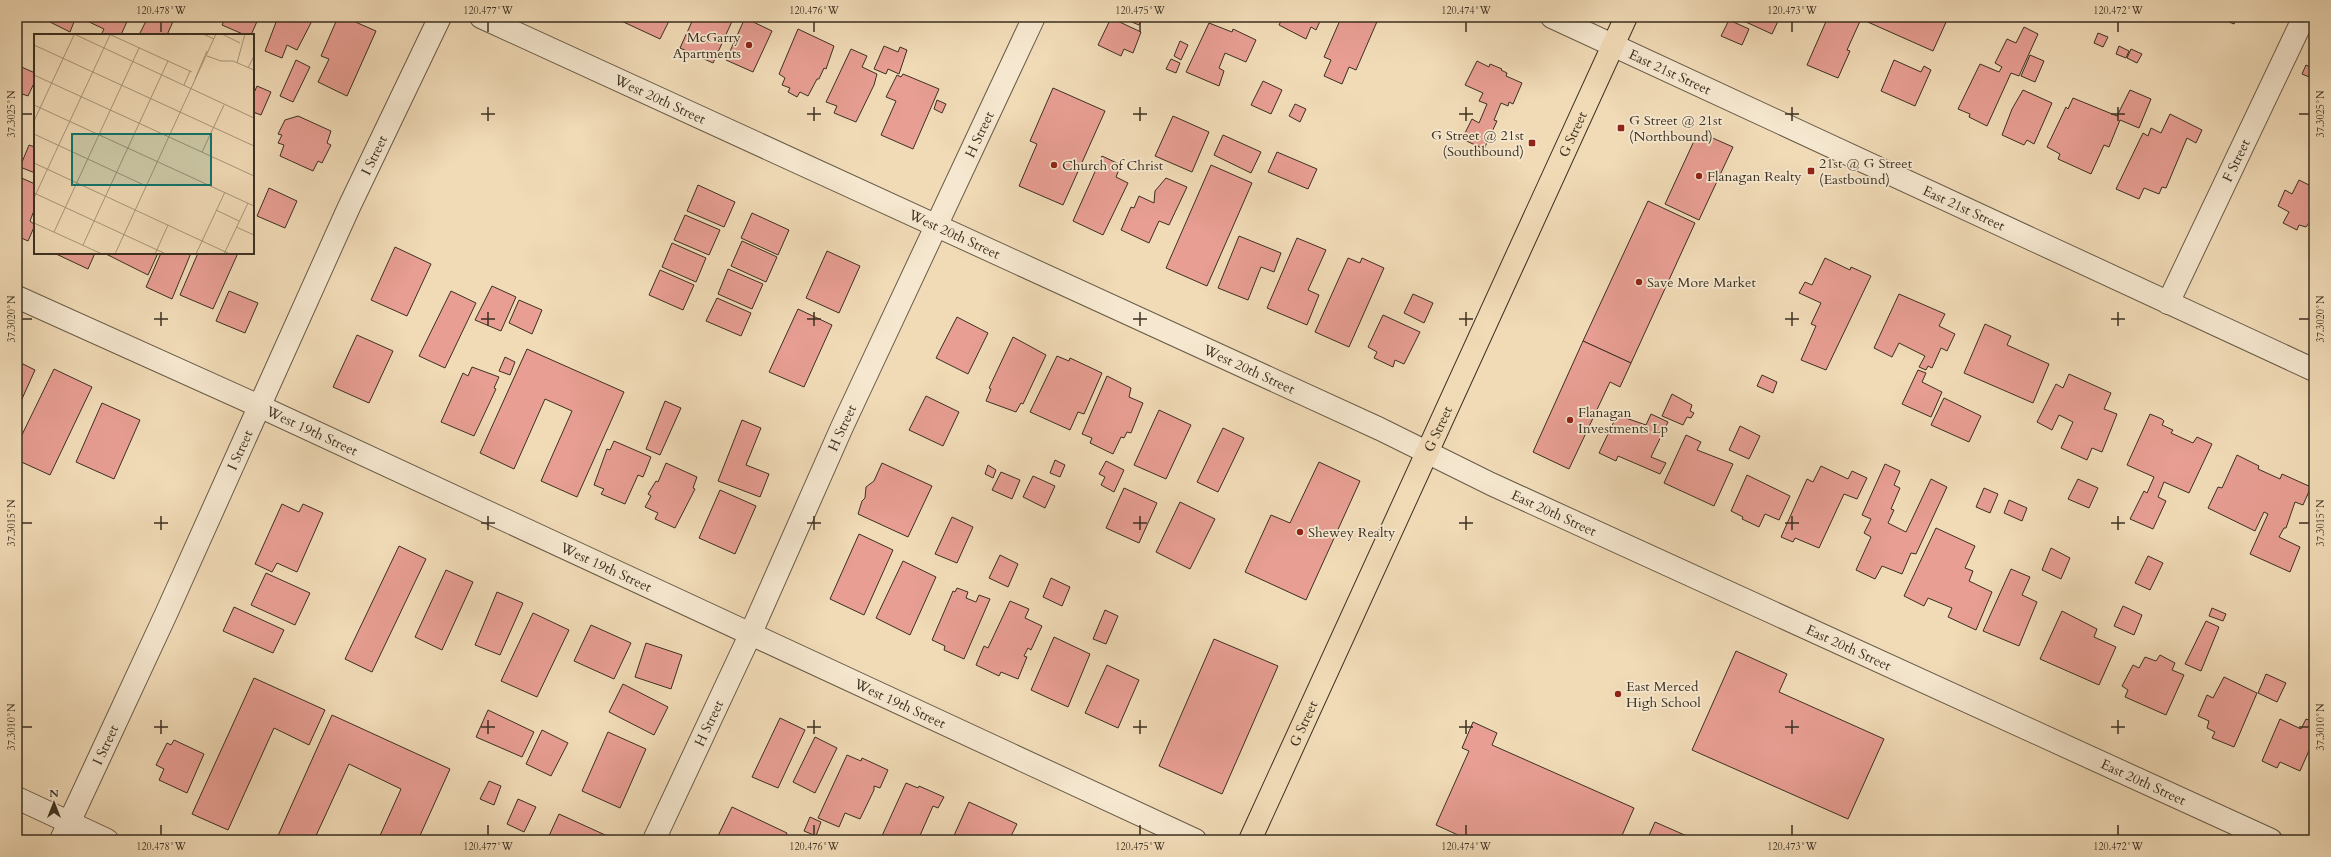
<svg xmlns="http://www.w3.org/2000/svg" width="2331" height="857" font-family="Cardo,serif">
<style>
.building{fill:#e89e93;stroke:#3b3021}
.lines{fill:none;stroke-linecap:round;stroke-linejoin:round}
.minor-casing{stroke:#685b46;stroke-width:24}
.major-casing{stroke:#3b3021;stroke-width:24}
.minor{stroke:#f6e8d0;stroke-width:22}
.major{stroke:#f1dbb7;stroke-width:22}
.ticks{fill:none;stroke:#3b3021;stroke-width:1.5}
.poi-dot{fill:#8f2418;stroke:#f6e8d0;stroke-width:1.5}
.labels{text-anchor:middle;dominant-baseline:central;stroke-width:3.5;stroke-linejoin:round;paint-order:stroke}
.poi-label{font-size:14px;fill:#3b3021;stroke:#f6e8d0;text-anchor:start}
.street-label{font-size:14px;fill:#3b3021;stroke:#f6e8d0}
.inset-road{fill:none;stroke:#a8977b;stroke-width:1}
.view{fill:#0f766e;fill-opacity:0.15;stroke:#0f766e;stroke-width:2}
.inset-edge{fill:none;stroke:#3b3021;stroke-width:2}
.neatline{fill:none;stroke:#3b3021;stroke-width:1.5}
.ticks-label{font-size:10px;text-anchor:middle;fill:#3b3021}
</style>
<rect width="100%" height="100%" fill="#f1dbb7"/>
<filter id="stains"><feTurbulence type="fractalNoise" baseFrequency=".005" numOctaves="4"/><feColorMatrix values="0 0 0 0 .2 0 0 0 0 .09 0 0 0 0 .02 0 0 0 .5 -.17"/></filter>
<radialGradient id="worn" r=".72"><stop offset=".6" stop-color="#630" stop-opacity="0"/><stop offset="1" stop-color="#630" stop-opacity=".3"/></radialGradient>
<g class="building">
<polygon points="40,17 76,17 70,32"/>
<polygon points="86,17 129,17 121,35 101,35 104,29 85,20"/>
<polygon points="148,17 175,17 167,35 139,35"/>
<polygon points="226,17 259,17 251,35 245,35 222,25"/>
<polygon points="278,17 314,17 297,50 287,45 282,58 265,51"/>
<polygon points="338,17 344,17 376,31 347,96 318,82 329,59 321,56"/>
<polygon points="618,17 671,17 660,39 617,19"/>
<polygon points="694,17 734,17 713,63 680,48"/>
<polygon points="1120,17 1143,17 1139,25"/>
<polygon points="1283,17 1322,17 1316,30 1311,27 1306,39 1279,25"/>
<polygon points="1344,17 1379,17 1356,70 1349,67 1342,84 1324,76 1331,60 1324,57 1341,18"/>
<polygon points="1735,17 1780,17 1772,34"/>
<polygon points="1828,17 1942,17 1947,20 1933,51 1861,19 1847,50 1850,51 1838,78 1807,65"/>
<polygon points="2217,17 2237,17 2234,24"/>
<polygon points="745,18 772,31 753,72 726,60"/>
<polygon points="1111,18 1141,32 1133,53 1124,49 1121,56 1098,45"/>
<polygon points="1729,20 1749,29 1742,45 1721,36"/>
<polygon points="1209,23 1232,32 1233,29 1256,40 1246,62 1225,53 1219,68 1224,71 1219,86 1186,72"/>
<polygon points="2024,27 2038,34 2019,76 2011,73 1987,126 1969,117 1970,114 1958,109 1980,64 1999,72 2002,67 1995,63 2007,39 2016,43"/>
<polygon points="798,29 834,46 826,69 824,68 819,79 817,79 808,96 800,92 797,97 788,92 790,88 782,85 785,78 779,74"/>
<polygon points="2098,33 2108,37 2103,47 2094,43"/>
<polygon points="1180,41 1188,45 1181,60 1174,56"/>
<polygon points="884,46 898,52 900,47 907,50 899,74 888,69 886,74 874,69"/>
<polygon points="2119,46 2129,51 2126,58 2116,54"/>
<polygon points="851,49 867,56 862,67 877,74 874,85 856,122 834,113 837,106 826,102"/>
<polygon points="2131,49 2142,54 2137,63 2127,58"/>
<polygon points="2030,55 2044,61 2035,82 2021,76"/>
<polygon points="1171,59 1180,63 1176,73 1166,69"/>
<polygon points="296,60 310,67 293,102 280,96"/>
<polygon points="1894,60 1921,72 1924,66 1931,70 1915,106 1881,91"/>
<polygon points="1477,61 1489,67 1490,64 1502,69 1501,70 1507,73 1506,76 1522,83 1513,104 1509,102 1508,106 1501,103 1494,120 1497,121 1484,149 1462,139 1472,119 1479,123 1487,104 1479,101 1483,93 1465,85"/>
<polygon points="17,65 35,73 35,81 28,96 17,92"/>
<polygon points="2306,65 2314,69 2314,79 2302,74"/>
<polygon points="903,74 939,89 913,149 881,135 896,101 886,97 897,75 901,77"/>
<polygon points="1263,81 1282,90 1271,114 1251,105"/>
<polygon points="257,86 271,92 261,115 253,112 253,95"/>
<polygon points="1053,88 1105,111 1063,205 1019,186 1037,144 1030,141"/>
<polygon points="2023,90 2052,103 2034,144 2027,140 2024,145 2002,135 2012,109"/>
<polygon points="2130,90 2151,99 2139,128 2120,120 2109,147 2104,145 2091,174 2058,159 2060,154 2047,147 2066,107 2068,109 2073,98 2117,116"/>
<polygon points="937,100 946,104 942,113 934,109"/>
<polygon points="1295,104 1306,109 1300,122 1289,116"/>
<polygon points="2170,114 2202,130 2196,143 2187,138 2166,188 2162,187 2159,194 2144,188 2139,199 2116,189 2143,133 2148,136 2151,128 2161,133"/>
<polygon points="298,116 331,131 327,143 331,145 322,163 318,161 313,171 280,156 284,145 278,143 282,135 278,134 285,120"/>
<polygon points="1173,116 1209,132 1192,172 1155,156"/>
<polygon points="1223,135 1261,152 1251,173 1214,155"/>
<polygon points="1708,136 1733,147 1699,220 1665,204 1694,141"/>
<polygon points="29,145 35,147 35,173 20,167"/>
<polygon points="1277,152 1317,169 1308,189 1268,172"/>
<polygon points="1102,156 1121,165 1116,177 1128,183 1103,235 1073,221"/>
<polygon points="1211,165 1252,183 1207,286 1166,268"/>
<polygon points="17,176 35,184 35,208 30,221 35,225 28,241 17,236"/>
<polygon points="1166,178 1187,187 1169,225 1159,221 1149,243 1121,230 1131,207 1134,208 1139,196 1154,203 1155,191"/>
<polygon points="2299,180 2309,185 2311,181 2314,183 2314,225 2309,223 2306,227 2299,225 2297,230 2283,223 2289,212 2278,206 2285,190 2292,194"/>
<polygon points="698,185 735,202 724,227 687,211"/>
<polygon points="269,188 297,201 285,228 257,216"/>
<polygon points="1648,201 1695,223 1631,363 1583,341"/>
<polygon points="752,213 789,230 778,255 741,238"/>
<polygon points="685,215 720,230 709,255 674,240"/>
<polygon points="1239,236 1281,253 1274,272 1261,267 1248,300 1218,288"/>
<polygon points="1297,238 1326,250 1308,290 1319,295 1307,325 1267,308"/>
<polygon points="742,241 777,257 766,282 731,266"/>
<polygon points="672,243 706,258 696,282 662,267"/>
<polygon points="395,247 431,264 407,316 371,300"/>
<polygon points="827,251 860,266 839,313 806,298"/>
<polygon points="54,253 95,253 88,269"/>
<polygon points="104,253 158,253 148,275"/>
<polygon points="161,253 191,253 172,299 146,287"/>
<polygon points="198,253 238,253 213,309 180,295"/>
<polygon points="1348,258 1360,263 1362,258 1384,268 1349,347 1315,332"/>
<polygon points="1825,258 1850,270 1851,267 1871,276 1826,370 1801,360 1816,326 1811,324 1821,303 1799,293 1805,282 1812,285"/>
<polygon points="728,269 763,284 752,309 718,294"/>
<polygon points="660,270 694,285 683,310 649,295"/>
<polygon points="492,286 516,297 501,331 475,320"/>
<polygon points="229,291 258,303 245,333 216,321"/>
<polygon points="451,291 476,303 445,368 419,356"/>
<polygon points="1413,294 1433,303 1424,323 1404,313"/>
<polygon points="1899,294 1945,314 1939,326 1955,334 1947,351 1941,348 1932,368 1928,366 1926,370 1919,367 1925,356 1899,343 1892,357 1874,348"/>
<polygon points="717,298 751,313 741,336 706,321"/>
<polygon points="519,300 542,310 532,334 509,323"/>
<polygon points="798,309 832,325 804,387 769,372"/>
<polygon points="1383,315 1420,332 1404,364 1395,360 1393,367 1374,358 1377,352 1368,347"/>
<polygon points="957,317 988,333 968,374 936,358"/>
<polygon points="1985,324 2011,336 2007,345 2049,364 2033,403 1964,373"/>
<polygon points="357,335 393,351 369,403 333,387"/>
<polygon points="1013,337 1046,355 1023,404 1021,403 1016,412 986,401 991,389 989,388"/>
<polygon points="1583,341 1631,363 1620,387 1610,382 1569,469 1533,452"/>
<polygon points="527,349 624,392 577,497 541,481 572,411 545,399 514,469 480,453"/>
<polygon points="1057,356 1069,361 1070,358 1102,373 1084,414 1078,412 1070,430 1030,412"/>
<polygon points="505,357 515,362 510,375 499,371"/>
<polygon points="17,361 35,370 17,410"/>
<polygon points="472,367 499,377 494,388 496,389 474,436 441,422 463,373 468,376"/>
<polygon points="54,369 92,387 50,475 17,460 17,445"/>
<polygon points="1918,370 1926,373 1922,382 1942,392 1931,417 1902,404"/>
<polygon points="2069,374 2111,393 2104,409 2117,414 2102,452 2092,448 2087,460 2061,448 2073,422 2059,415 2052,430 2037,422 2056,384 2063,388"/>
<polygon points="1762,375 1777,382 1773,393 1757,386"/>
<polygon points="1107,376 1131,388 1129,397 1143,403 1131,433 1127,432 1124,438 1121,437 1113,454 1090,443 1092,438 1082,434"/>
<polygon points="1672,394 1692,405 1690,411 1694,413 1691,418 1687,417 1683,425 1662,416"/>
<polygon points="926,396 959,412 943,446 909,430"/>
<polygon points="1944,398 1981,416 1969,442 1931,425"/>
<polygon points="665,401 681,408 660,455 646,449"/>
<polygon points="102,403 140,420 114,479 76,462"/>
<polygon points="1159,410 1191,425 1166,479 1134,465"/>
<polygon points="1651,414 1668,422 1651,457 1666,463 1660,474 1618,456 1616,461 1599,453 1617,415 1646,425"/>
<polygon points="2150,414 2162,419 2164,421 2162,425 2173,430 2171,433 2193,443 2197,437 2212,444 2189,493 2164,482 2158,497 2166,501 2153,529 2130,519 2144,491 2147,493 2154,477 2127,465"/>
<polygon points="742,420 761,428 746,465 769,474 760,497 718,481"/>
<polygon points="1740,426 1760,436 1749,459 1729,450"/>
<polygon points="1223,428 1244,438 1218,492 1197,482"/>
<polygon points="1686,435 1701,442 1697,450 1733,464 1714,506 1664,483"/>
<polygon points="614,441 651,457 643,477 638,475 625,504 601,494 604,489 594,485 607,449 610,450"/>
<polygon points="2237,455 2259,466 2258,469 2280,479 2282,474 2311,487 2303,505 2295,502 2286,528 2284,528 2279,537 2300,547 2290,572 2250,554 2268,514 2264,512 2255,531 2208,508 2218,487 2222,488"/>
<polygon points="1055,460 1065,465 1060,477 1050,473"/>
<polygon points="1106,461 1124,470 1114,492 1101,485 1105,477 1099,474"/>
<polygon points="1319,462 1360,481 1306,600 1245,572 1271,515 1290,523"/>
<polygon points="666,463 697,477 693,488 695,489 675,528 655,519 658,513 645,507 651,496 648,494 656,481 658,482"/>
<polygon points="882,463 932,486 908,537 858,514 862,501 865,498 866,487 874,481"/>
<polygon points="1885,464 1900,471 1894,485 1900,488 1891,509 1894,510 1888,523 1906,532 1931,479 1947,487 1916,554 1911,553 1902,574 1882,566 1875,579 1856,570 1871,537 1864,533 1871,519 1862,515"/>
<polygon points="988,465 996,470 993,478 985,474"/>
<polygon points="1821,466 1848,479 1852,471 1867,478 1857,499 1844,494 1819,548 1795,538 1793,542 1781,537 1807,479 1813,482"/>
<polygon points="1001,472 1020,480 1012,499 992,490"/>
<polygon points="1747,475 1790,496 1779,520 1765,514 1759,527 1742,519 1743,517 1731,511"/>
<polygon points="1033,476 1055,486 1045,508 1023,497"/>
<polygon points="2078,479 2098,488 2089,508 2068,499"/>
<polygon points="1124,488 1157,503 1139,543 1106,528"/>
<polygon points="1984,488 1998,494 1990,513 1976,507"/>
<polygon points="720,490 756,506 735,554 699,538"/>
<polygon points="2009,500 2027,508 2022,521 2004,513"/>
<polygon points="1180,502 1215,519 1190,569 1156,552"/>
<polygon points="282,504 299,512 303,504 323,513 297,572 277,563 272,572 255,564"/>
<polygon points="952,517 973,527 957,563 935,554"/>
<polygon points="1936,528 1975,546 1965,568 1973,571 1969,581 1992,592 1976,630 1948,617 1952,608 1928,598 1924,606 1904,596"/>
<polygon points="859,534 893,550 864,615 830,599"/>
<polygon points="399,546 426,559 372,672 345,659"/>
<polygon points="2051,548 2070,558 2061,579 2042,570"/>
<polygon points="1000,555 1018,564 1008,587 989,578"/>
<polygon points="2148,556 2163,563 2150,590 2135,583"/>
<polygon points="903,561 936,577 910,635 876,618"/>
<polygon points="2011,569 2030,577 2022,595 2037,602 2019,646 1983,631"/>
<polygon points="446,570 473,582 442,650 415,637"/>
<polygon points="266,573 310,593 295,625 251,605"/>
<polygon points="1051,578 1070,587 1062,606 1043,597"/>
<polygon points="957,588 968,592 966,598 976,602 979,595 990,599 964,659 944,650 945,646 932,640 953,591 955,592"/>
<polygon points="497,592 523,603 500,655 475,645"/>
<polygon points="1010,601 1029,609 1025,618 1042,626 1031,650 1028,648 1024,656 1027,657 1018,679 1001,672 999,676 976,665 984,646 988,648"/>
<polygon points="2123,606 2142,615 2134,635 2114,626"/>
<polygon points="234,607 284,630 273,653 223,631"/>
<polygon points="2212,608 2226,614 2223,621 2209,616"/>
<polygon points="1105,610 1118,616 1106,644 1093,639"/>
<polygon points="2062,611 2097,629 2094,637 2116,647 2099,685 2040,659"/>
<polygon points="533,613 569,630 537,697 501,681"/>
<polygon points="2206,621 2219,627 2201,671 2185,664"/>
<polygon points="591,625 631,643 614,679 574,661"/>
<polygon points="1054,637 1090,654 1068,707 1031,690"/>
<polygon points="1214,639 1278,666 1222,794 1159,766"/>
<polygon points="646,643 682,655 671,689 635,677"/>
<polygon points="1736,651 1787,674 1779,692 1884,739 1848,819 1692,750"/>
<polygon points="2160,655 2175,663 2172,670 2184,675 2166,715 2125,697 2128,690 2122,686 2133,665 2139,668 2145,657 2156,661"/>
<polygon points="1107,665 1139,680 1118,728 1085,713"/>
<polygon points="2266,674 2286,683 2277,702 2258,693"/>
<polygon points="2224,677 2257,693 2234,747 2212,738 2215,732 2207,728 2209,721 2198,716 2207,695 2213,698"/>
<polygon points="254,678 325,710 309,745 274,728 228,830 192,814"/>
<polygon points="623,684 668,707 654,735 609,712"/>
<polygon points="488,710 534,732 522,757 476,737"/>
<polygon points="332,715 450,769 418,840 378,840 401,789 349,764 314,840 276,840"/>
<polygon points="780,718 805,730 778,788 752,777"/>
<polygon points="2280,719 2301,729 2306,719 2314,722 2314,745 2312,744 2300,771 2280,762 2277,768 2262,761"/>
<polygon points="1473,722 1497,733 1492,745 1634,808 1620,840 1469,840 1436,825 1469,751 1462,748"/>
<polygon points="542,730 568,743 551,776 526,764"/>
<polygon points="608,732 646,749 620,808 582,791"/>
<polygon points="815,737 837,748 815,793 793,782"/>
<polygon points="174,740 204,754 187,793 159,780 164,769 156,765 167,743 171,745"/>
<polygon points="847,755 861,761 862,758 888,770 880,788 874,786 874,790 860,819 845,813 839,827 818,818"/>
<polygon points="489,781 501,786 494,805 480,799"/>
<polygon points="906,783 918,788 919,786 944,797 938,808 933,806 918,840 885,840 881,838"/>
<polygon points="518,799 536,807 524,832 507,824"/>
<polygon points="969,802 1017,824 1009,840 952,840"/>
<polygon points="732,807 787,833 784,840 716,840"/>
<polygon points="559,814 614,839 552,840 548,838"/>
<polygon points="810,817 821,822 816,836 804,831"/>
<polygon points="1655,822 1696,840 1647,840"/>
</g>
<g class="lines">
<defs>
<g id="minor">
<path id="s1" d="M481,17L1380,429L1491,484L2271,840"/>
<path id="s2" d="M1552,17L2314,370"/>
<path id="s3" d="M17,297L259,406L1195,840"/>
<path id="s4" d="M2168,303L2304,17"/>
<polyline points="17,798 107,840"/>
<path id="s5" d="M61,840L166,614L349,207L440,17"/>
<path id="s6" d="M654,840L750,635L842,427L1034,17"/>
</g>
<g id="major">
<path id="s7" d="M1250,840L1626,17"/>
</g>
</defs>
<use href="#minor" class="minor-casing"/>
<use href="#major" class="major-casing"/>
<use href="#minor" class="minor"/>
<use href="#major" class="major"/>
</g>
<path class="ticks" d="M161,22V32M488,22V32M814,22V32M1140,22V32M1466,22V32M1792,22V32M2118,22V32M488,107V121M814,107V121M1140,107V121M1466,107V121M1792,107V121M2118,107V121M22,114H32M481,114H495M807,114H821M1133,114H1147M1459,114H1473M1785,114H1799M2111,114H2125M2299,114H2309M161,312V326M488,312V326M814,312V326M1140,312V326M1466,312V326M1792,312V326M2118,312V326M22,319H32M154,319H168M481,319H495M807,319H821M1133,319H1147M1459,319H1473M1785,319H1799M2111,319H2125M2299,319H2309M161,516V530M488,516V530M814,516V530M1140,516V530M1466,516V530M1792,516V530M2118,516V530M22,523H32M154,523H168M481,523H495M807,523H821M1133,523H1147M1459,523H1473M1785,523H1799M2111,523H2125M2299,523H2309M161,720V734M488,720V734M814,720V734M1140,720V734M1466,720V734M1792,720V734M2118,720V734M22,727H32M154,727H168M481,727H495M807,727H821M1133,727H1147M1459,727H1473M1785,727H1799M2111,727H2125M2299,727H2309M161,825V835M488,825V835M814,825V835M1140,825V835M1466,825V835M1792,825V835M2118,825V835"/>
<g class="poi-dot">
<circle cx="749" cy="45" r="4"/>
<rect x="1617" y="124" width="8" height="8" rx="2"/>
<rect x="1528" y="139" width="8" height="8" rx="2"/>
<circle cx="1054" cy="165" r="4"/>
<rect x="1807" y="167" width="8" height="8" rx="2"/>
<circle cx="1699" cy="176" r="4"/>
<circle cx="1639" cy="282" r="4"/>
<circle cx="1570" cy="420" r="4"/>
<circle cx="1300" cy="532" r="4"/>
<circle cx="1618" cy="694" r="4"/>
</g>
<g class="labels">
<g class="poi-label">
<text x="741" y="37" text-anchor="end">McGarry<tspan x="741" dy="16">Apartments</tspan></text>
<text x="1629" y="120">G Street @ 21st<tspan x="1629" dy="16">(Northbound)</tspan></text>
<text x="1524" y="135" text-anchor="end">G Street @ 21st<tspan x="1524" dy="16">(Southbound)</tspan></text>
<text x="1819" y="163">21st @ G Street<tspan x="1819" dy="16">(Eastbound)</tspan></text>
<text x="1062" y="165">Church of Christ</text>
<text x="1707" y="176">Flanagan Realty</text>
<text x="1647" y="282">Save More Market</text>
<text x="1578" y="412">Flanagan<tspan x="1578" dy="16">Investments Lp</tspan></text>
<text x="1308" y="532">Shewey Realty</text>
<text x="1626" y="686">East Merced<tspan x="1626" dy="16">High School</tspan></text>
</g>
<g class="street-label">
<text stroke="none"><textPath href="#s2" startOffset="130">East 21st Street</textPath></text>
<text stroke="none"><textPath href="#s1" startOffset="197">West 20th Street</textPath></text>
<text stroke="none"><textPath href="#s6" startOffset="777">H Street</textPath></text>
<text stroke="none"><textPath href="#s7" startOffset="776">G Street</textPath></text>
<text stroke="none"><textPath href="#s5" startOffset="753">I Street</textPath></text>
<text stroke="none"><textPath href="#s4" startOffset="158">F Street</textPath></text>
<text stroke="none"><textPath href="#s2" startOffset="454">East 21st Street</textPath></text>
<text stroke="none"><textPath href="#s1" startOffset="521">West 20th Street</textPath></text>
<text stroke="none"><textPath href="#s1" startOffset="845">West 20th Street</textPath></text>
<text stroke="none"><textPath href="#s6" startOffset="453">H Street</textPath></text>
<text stroke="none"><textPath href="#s7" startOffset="452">G Street</textPath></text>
<text stroke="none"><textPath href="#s3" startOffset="324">West 19th Street</textPath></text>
<text stroke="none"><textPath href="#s5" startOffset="429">I Street</textPath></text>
<text stroke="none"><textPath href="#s1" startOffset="1182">East 20th Street</textPath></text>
<text stroke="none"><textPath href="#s3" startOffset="648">West 19th Street</textPath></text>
<text stroke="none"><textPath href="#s1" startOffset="1506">East 20th Street</textPath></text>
<text stroke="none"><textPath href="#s3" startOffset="972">West 19th Street</textPath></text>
<text stroke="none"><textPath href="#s6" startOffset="129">H Street</textPath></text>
<text stroke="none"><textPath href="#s7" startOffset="128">G Street</textPath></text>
<text stroke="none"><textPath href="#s5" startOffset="105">I Street</textPath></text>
<text stroke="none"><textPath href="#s1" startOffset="1830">East 20th Street</textPath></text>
</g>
</g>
<g transform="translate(34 34)">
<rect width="220" height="220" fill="#f1dbb7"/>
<path class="inset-road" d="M40,0L220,84M75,0L158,38M169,0L180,5M188,0L206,9M0,11L220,112M173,22L187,27H199L220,36M203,29L211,0M214,34L220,22M0,41L220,142M161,45L173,17M150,51L156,37M0,71L220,172M0,87L40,1M0,100L112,152M168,118L190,71M0,129L196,220M0,159L132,220M0,164L76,1M182,176L205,187M0,189L68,220M202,193L220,201M20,198L105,14M49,211L134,27M81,220L182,0M121,220L134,191M162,220L191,158M190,220L214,169"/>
<path class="view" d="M38,100H177V151H38Z"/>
<rect width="220" height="220" class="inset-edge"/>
</g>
<rect width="2331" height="857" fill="none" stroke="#f1dbb7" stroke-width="44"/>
<g transform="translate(54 803)" stroke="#f6e8d0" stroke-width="3" paint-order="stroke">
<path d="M0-3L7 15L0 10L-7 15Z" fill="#3b3021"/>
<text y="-6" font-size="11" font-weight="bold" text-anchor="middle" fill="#3b3021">N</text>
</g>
<rect x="22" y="22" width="2287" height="813" class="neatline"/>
<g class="ticks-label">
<text x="161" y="14">120.478°W</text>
<text x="488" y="14">120.477°W</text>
<text x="814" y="14">120.476°W</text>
<text x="1140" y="14">120.475°W</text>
<text x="1466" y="14">120.474°W</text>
<text x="1792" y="14">120.473°W</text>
<text x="2118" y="14">120.472°W</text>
<text transform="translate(11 114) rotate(-90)" y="4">37.3025°N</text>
<text transform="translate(2320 114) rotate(-90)" y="4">37.3025°N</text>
<text transform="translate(11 319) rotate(-90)" y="4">37.3020°N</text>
<text transform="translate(2320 319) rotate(-90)" y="4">37.3020°N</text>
<text transform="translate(11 523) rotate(-90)" y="4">37.3015°N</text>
<text transform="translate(2320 523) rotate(-90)" y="4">37.3015°N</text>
<text transform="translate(11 727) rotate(-90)" y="4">37.3010°N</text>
<text transform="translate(2320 727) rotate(-90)" y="4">37.3010°N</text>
<text x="161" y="850">120.478°W</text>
<text x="488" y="850">120.477°W</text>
<text x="814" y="850">120.476°W</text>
<text x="1140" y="850">120.475°W</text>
<text x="1466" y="850">120.474°W</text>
<text x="1792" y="850">120.473°W</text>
<text x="2118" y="850">120.472°W</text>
</g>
<rect width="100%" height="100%" filter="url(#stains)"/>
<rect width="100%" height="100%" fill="url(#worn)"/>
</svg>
